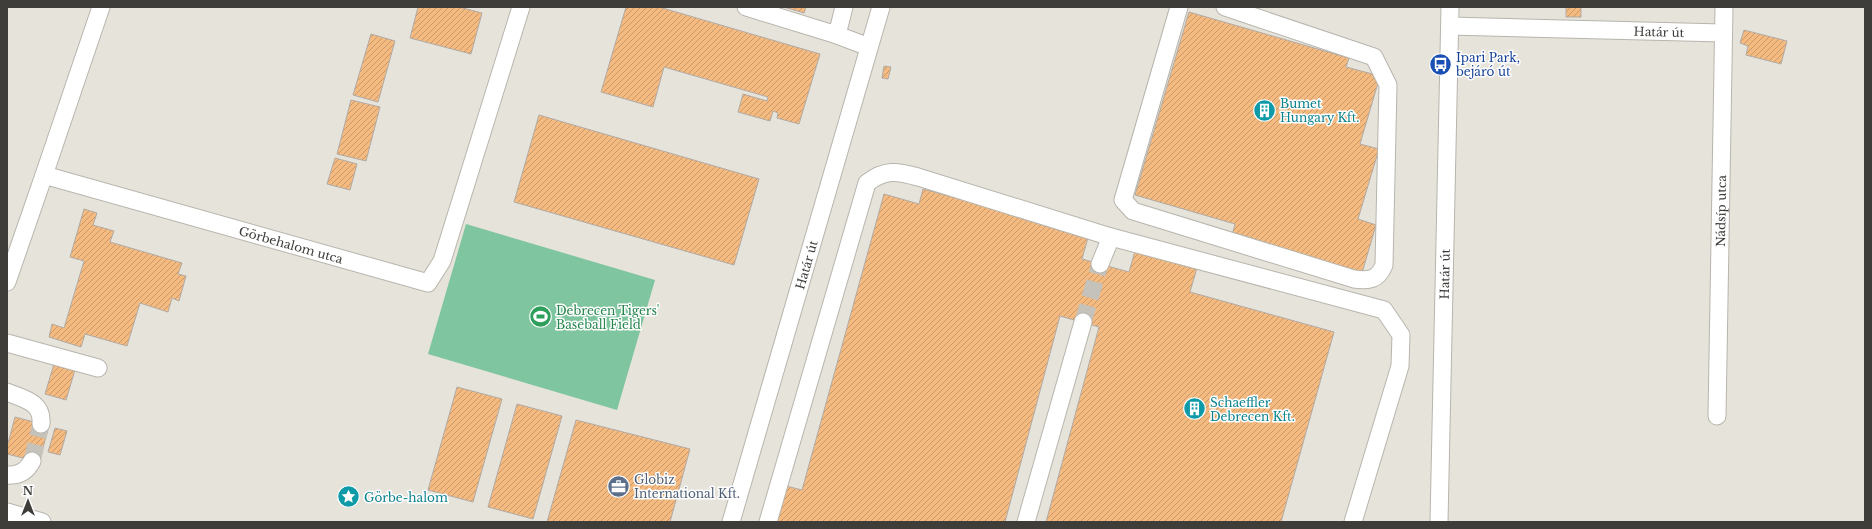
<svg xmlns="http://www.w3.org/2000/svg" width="1872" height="529" font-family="'Libre Baskerville',serif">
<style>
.green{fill:#7fc59f}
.building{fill:url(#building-hatch);stroke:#b1aba5}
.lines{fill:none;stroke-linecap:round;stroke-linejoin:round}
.minor-tunnel{stroke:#c4c2bb;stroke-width:17;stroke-dasharray:17 8;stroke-linecap:butt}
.minor-casing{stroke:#b7b5ad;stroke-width:19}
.minor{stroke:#fff;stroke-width:17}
.labels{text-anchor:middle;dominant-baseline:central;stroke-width:3;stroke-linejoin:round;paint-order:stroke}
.street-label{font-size:12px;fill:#3e3d3a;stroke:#fff}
.transit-label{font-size:12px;fill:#164399;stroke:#fff;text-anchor:start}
.culture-label{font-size:12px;fill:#0d838f;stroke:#fff;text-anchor:start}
.leisure-label{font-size:12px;fill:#27864d;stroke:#fff;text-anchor:start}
.service-label{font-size:12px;fill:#4e5e75;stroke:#fff;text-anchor:start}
</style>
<defs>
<pattern id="building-hatch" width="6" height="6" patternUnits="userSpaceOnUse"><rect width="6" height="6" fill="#f4ba80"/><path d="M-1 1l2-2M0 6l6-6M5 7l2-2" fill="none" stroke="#c7986a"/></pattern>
</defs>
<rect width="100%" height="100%" fill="#e6e3db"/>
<polygon class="green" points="466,224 655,280 617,410 428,354"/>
<g class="building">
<polygon points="418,7 459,7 482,13 471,54 410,38"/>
<polygon points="626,7 659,7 820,54 799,124 777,118 778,113 773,111 770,121 738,112 743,94 767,101 768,97 664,67 653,107 601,92"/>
<polygon points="784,7 806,7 804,13"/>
<rect x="1566" y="7" width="15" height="10"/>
<polygon points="1189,12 1349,58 1346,67 1380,76 1360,144 1379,149 1358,219 1376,225 1362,273 1232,235 1235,224 1135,195"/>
<polygon points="1744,30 1787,41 1781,64 1746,55 1748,46 1740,43"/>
<polygon points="371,34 395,41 378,102 353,95"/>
<polygon points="884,66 891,67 888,79 882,78"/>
<polygon points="351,100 380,107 366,161 337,154"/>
<polygon points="539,115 759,179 734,265 514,202"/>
<polygon points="335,158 357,164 350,190 327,184"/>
<polygon points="923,189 1089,234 1082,259 1129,272 1135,251 1197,268 1190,292 1334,332 1281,522 1046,522 1099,327 1060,316 1005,522 776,522 786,486 802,490 884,194 919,204"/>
<polygon points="84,209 97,213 93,225 114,231 110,242 182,263 178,274 186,276 179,301 172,298 168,312 140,303 127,346 85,334 81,347 49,337 52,324 64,328 84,261 70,257"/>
<polygon points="54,364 75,370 66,400 45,394"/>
<polygon points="457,387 502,399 473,502 428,490"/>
<polygon points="517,404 562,416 533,519 488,507"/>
<polygon points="15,417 49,426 39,462 7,454 7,447"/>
<polygon points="576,420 690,449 670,522 547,522"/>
<polygon points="55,428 67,431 60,455 48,452"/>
</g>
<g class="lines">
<g class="minor-tunnel">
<polyline points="1083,322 1100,264"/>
<polyline points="32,461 41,424"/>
</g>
<defs>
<g id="minor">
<path id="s1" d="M101,7L44,175L428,283L442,261L521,7"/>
<polyline points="746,7 837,35"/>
<polyline points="844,7 837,35 869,47"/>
<path d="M1179,7L1123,200L1133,211L1354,279C1369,281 1378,280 1384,265L1388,85L1374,57L1225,7"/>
<path id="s2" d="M1450,26L1723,33"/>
<polyline points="1100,264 1111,237 1384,310 1401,335 1400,366 1353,522"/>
<polyline points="7,282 44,175"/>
<polyline points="7,343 98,368"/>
<path d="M7,392C24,399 43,402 41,424"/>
<path id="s3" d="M1717,416L1724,7"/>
<path d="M7,475C19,476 27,471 32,461"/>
<polyline points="7,512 42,522"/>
<path id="s4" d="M731,522L881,7"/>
<path d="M768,522L867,183C885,169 897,171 918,177L1111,237"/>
<polyline points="1026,522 1083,322"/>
<path id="s5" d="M1439,522L1450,7"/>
</g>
</defs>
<use href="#minor" class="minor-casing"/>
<use href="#minor" class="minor"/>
</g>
<defs>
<symbol id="bus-disc" viewBox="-11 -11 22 22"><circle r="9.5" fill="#1a4fb4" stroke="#fff"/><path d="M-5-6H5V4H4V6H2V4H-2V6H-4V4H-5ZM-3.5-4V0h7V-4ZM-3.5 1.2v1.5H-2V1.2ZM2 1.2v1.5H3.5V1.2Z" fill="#fff"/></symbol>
<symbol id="building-disc" viewBox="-11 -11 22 22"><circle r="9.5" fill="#0f9aa8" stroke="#fff"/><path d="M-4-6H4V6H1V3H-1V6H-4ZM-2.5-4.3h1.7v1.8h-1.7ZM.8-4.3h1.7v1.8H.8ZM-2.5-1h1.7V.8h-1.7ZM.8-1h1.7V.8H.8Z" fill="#fff"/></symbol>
<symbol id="stadium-disc" viewBox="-11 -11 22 22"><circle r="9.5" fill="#2e9e5b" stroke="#fff"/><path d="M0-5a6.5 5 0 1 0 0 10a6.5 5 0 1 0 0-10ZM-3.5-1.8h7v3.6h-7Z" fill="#fff"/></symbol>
<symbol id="office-disc" viewBox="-11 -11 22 22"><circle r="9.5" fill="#5c6f8a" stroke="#fff"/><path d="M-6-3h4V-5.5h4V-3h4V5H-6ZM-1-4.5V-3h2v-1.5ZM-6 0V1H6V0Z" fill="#fff"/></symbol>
<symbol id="sight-disc" viewBox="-11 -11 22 22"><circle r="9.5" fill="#0f9aa8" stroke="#fff"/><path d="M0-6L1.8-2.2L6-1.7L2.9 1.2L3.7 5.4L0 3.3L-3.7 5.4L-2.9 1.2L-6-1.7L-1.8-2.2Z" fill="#fff"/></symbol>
</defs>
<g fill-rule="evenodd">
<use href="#bus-disc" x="1428" y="52" width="25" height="25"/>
<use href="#building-disc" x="1252" y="98" width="25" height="25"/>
<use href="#stadium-disc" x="528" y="304" width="25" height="25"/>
<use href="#building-disc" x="1182" y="396" width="25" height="25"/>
<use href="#office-disc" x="606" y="474" width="25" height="25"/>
<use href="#sight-disc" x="336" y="484" width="25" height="25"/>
</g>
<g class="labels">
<g class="street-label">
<text stroke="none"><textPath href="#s2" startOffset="209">Határ út</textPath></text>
<text stroke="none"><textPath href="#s3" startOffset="205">Nádsíp utca</textPath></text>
<text stroke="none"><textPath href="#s1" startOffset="434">Görbehalom utca</textPath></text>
<text stroke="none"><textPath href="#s4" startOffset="268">Határ út</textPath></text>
<text stroke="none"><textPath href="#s5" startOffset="248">Határ út</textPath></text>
</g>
<g class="transit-label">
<text x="1456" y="57">Ipari Park,<tspan x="1456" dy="14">bejáró út</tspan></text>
</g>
<g class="culture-label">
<text x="1280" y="103">Bumet<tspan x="1280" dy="14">Hungary Kft.</tspan></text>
<text x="1210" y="402">Schaeffler<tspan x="1210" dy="14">Debrecen Kft.</tspan></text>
<text x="364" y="497">Görbe-halom</text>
</g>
<g class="leisure-label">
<text x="556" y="310">Debrecen Tigers'<tspan x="556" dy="14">Baseball Field</tspan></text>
</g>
<g class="service-label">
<text x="634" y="479">Globiz<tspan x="634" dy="14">International Kft.</tspan></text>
</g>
</g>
<rect width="1872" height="529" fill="none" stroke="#3e3d3a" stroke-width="16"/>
<g transform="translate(28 501)" stroke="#ffffff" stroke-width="3" paint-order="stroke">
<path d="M0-3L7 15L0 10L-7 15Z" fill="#3e3d3a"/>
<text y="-6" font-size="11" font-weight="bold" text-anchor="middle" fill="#3e3d3a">N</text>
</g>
</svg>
